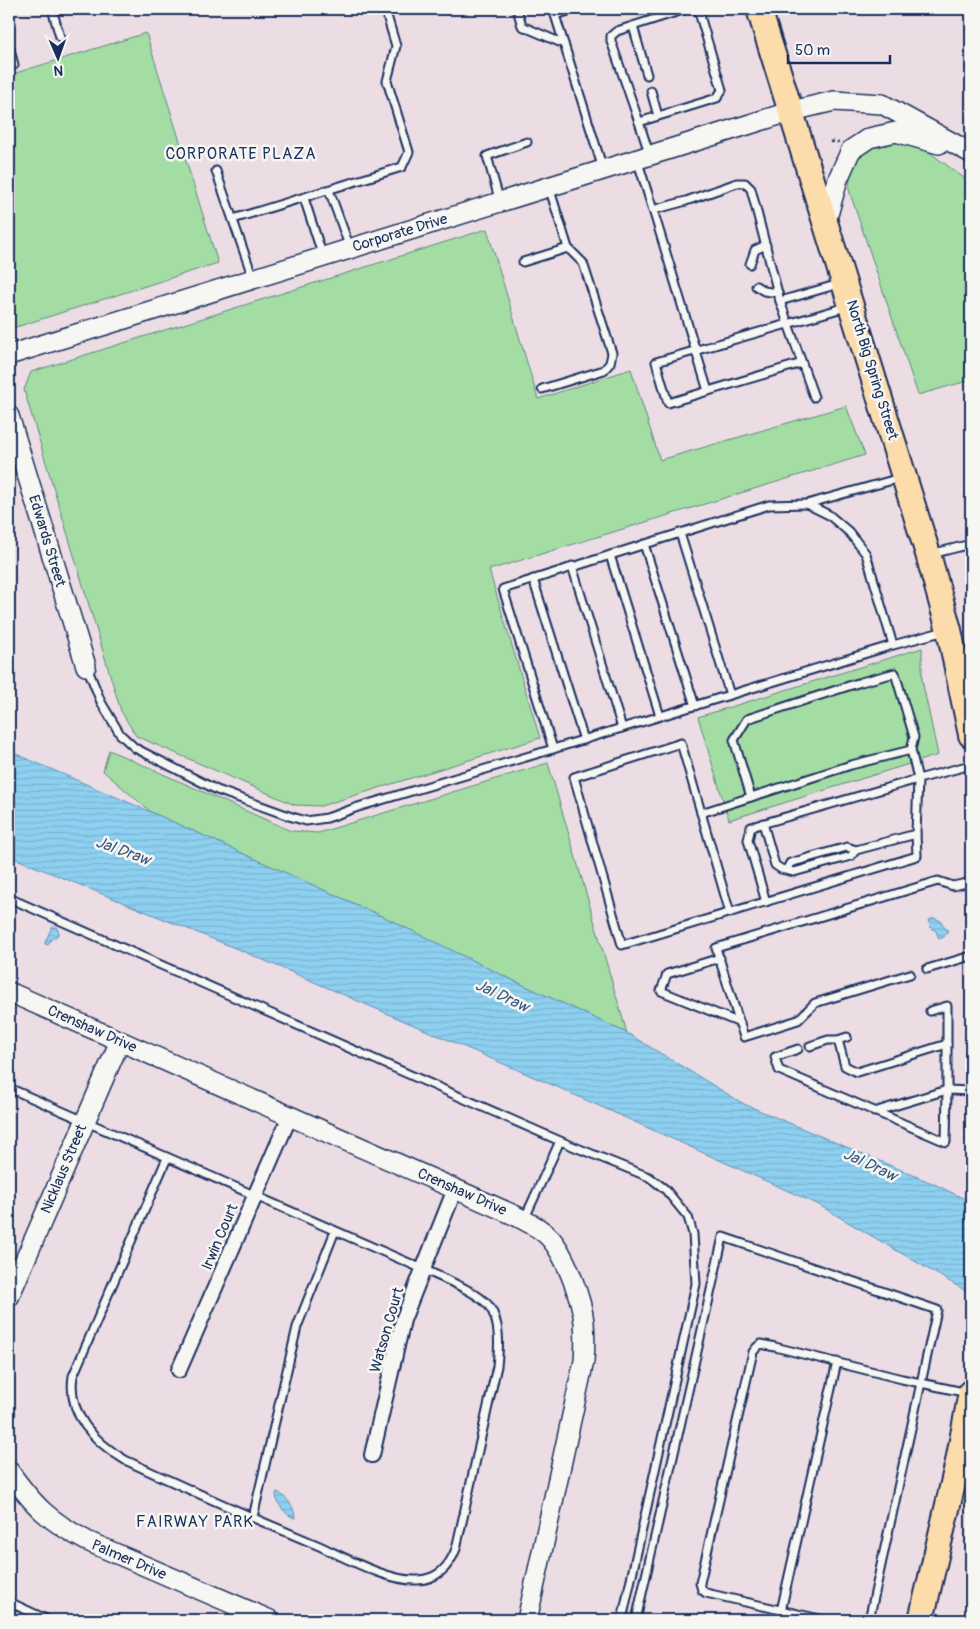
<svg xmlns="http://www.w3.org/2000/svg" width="980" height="1629" font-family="Pangolin,sans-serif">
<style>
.grass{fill:#a3dda3;stroke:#5f8680}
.water{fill:url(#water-rules);stroke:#6090b6}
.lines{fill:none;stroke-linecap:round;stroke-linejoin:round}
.lane-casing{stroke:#1b2f5e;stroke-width:11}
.street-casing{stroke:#1b2f5e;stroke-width:18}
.secondary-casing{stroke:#1b2f5e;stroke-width:22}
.highway-casing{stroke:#1b2f5e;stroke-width:28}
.path{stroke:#1b2f5e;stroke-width:2.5;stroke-dasharray:4 4;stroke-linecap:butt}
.lane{stroke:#f6f6f2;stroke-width:7}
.street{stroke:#f6f6f2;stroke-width:14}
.secondary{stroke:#f6f6f2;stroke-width:19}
.highway{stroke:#fddcac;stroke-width:24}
.labels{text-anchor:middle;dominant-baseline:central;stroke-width:5;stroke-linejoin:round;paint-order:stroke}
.street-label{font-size:15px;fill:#1b2f5e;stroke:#f6f6f2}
.neighbourhood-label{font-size:16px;letter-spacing:1px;fill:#1b2f5e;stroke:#f6f6f2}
.water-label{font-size:16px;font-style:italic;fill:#385782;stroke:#f6f6f2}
</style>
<defs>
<pattern id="water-rules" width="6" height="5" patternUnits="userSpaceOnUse" patternTransform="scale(1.25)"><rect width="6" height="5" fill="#8ed0f0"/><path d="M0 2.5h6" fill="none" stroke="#7ab3d0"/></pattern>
</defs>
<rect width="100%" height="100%" fill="#ecdde4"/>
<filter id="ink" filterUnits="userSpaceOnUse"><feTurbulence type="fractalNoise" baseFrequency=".02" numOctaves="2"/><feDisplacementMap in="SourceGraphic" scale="10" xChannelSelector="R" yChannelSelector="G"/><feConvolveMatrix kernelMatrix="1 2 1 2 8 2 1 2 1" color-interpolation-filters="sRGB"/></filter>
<g filter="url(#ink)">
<g class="grass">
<polygon points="146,33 218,263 13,328 9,326 9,75"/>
<path d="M896,139L918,144L971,183V380L918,395L849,190C851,151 859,145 896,139Z"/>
<polygon points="487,229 538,399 631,369 660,460 846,406 865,455 489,570 540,738 321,806 295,805 136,736 121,711 24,390 31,372"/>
<polygon points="922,648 922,680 938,755 729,820 698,717"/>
<polygon points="109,750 291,831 318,833 548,763 627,1033 506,977 386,918 151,812 103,771"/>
</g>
<g class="water">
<polygon points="9,751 151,812 386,918 506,977 627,1033 744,1104 932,1183 971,1202 971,1294 817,1204 557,1087 247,953 9,856"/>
<polygon points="934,918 941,921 944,927 948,930 944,937 939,939 936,931 931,928 929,920"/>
<polygon points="52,927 56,927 59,932 57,936 51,939 48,945 45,944 45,942"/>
<path d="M278,1492C287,1498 295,1507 295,1518C286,1516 275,1502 276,1493Z"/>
</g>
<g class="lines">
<defs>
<g id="lane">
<polyline points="52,9 60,37"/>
<polyline points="517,9 522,26 564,44 603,169"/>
<polyline points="633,26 647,75"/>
<polyline points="564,44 555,15 576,9"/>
<polyline points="9,45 14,65 9,66"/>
<polyline points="651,91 658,116"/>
<polyline points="639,122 611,41 611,36 617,31 686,9"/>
<polyline points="649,153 639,122 717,98 722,90 698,9"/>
<polyline points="637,159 653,210 686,201 737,183 745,183 751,189 780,301 814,397"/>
<polyline points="216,171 253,278"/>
<polyline points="329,190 350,248"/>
<polyline points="304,198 323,257"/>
<polyline points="500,202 487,156 527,142"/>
<polyline points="653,210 708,391"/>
<polyline points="233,219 402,167 409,152 387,81 396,46 385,9"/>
<polyline points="523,262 568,248"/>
<polyline points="750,264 755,250 766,245"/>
<polyline points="756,286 764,291 778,293"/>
<polyline points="780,301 839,284"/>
<polyline points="802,363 668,403 656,362 846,307"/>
<polyline points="542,389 604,370 610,363 612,353 583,263 568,248 549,187"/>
<polyline points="900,478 807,504 829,515 849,532 866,554 893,645 945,631"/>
<polyline points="680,533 730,695"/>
<polyline points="644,544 695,706"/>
<polyline points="931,554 971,544"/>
<polyline points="610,555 660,716"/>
<polyline points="572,566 622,728"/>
<polyline points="533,579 584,740"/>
<polyline points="87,667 101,702 120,734 135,748 217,790 289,816 306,821 327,818 358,807 553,749 893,645"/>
<polyline points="553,749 503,589 769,505 807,504"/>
<polyline points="751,797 734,740 747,719 861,682 895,673 914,737 911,750"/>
<polyline points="701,813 851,765 911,750 918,779 751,827 748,840 766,902"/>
<polyline points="763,823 775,865 781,869 794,872 851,856 856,850 916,834"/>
<polyline points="787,869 790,863 847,847 856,850"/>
<polyline points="9,898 560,1141 524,1220"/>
<polyline points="730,913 681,743 574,777 622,945 917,856 916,834 918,779 971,765"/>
<polyline points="720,958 667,974 661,991 740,1023"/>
<polyline points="927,969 971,956"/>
<polyline points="910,974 815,1003 798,1020 744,1037 716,948 938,881 953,886 971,882"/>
<polyline points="838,1040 845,1066 857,1072 947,1044"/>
<polyline points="810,1046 828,1040 838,1040 847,1037"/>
<polyline points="798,1049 775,1057 779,1070 946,1142 947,1090 947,1006 930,1011"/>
<path d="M9,1088L425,1270C442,1278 478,1292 489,1306C501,1322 499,1348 497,1366L456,1549C449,1567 438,1579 418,1580C389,1582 344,1557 317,1545C253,1518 189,1490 125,1460C95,1442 67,1415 73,1376L167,1158"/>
<polyline points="874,1112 947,1090 971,1091"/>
<polyline points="560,1141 649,1177 665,1189 688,1217 693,1234 696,1284 622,1620"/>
<polyline points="253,1517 297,1327 335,1231"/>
<polyline points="9,1602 48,1620"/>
<polyline points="781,1611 837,1362"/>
<polyline points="636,1620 723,1237 937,1310 869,1620"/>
<polyline points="824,1620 706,1593 702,1590 700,1583 753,1352 757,1347 761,1344 775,1347 902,1379 968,1393"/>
</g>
<g id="street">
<polyline points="179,1370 290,1116"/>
<polyline points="372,1455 403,1320 455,1189"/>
</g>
<g id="secondary">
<polyline points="826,222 838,179 851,150 869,138 896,132 939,144"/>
<polyline points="9,355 792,111 834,101 882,104 971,153"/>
<polyline points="9,416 86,666"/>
<path d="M9,992L514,1215C527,1222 540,1227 550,1238C565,1254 582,1300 584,1322C585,1335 585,1348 584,1361L527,1620"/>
<polyline points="9,1297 120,1041"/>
<path d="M9,1471C34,1506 49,1521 87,1541L270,1620"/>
</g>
<g id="highway">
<polyline points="759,9 928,554 949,630 971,735"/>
<polyline points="921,1620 958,1462 971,1392"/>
</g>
</defs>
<use href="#lane" class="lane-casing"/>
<use href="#street" class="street-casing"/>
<use href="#secondary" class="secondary-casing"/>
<use href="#highway" class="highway-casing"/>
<polyline class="path" points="830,142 837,141 838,143"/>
<use href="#lane" class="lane"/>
<use href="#street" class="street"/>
<use href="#secondary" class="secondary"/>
<use href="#highway" class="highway"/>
</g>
</g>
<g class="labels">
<g class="street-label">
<text transform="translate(400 233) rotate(-17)">Corporate Drive</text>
<text transform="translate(872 370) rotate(73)">North Big Spring Street</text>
<text transform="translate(47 541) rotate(73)">Edwards Street</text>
<text transform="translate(92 1029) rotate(24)">Crenshaw Drive</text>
<text transform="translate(64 1169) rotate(-67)">Nicklaus Street</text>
<text transform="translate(462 1192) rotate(24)">Crenshaw Drive</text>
<text transform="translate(220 1237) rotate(-67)">Irwin Court</text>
<text transform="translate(387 1330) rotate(-74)">Watson Court</text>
<text transform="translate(129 1560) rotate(23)">Palmer Drive</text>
</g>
<g class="neighbourhood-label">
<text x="241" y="154">CORPORATE PLAZA</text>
<text x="195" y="1522">FAIRWAY PARK</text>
</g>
<g class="water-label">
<text transform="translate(123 851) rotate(20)">Jal Draw</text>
<text transform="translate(502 996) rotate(25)">Jal Draw</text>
<text transform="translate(870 1165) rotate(25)">Jal Draw</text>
</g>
</g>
<rect width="980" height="1629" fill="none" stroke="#f6f6f2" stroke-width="30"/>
<rect x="15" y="15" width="950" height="1599" fill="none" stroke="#1b2f5e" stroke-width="2" filter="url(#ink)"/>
<g transform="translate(58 58) rotate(178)" stroke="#f6f6f2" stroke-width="4" paint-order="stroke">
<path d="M0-4L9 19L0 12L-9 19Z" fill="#1b2f5e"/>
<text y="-8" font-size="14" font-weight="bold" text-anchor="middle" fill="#1b2f5e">N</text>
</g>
<path d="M788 55v8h102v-8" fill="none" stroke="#1b2f5e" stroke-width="2.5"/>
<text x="795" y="55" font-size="15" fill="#1b2f5e" stroke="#f6f6f2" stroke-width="4" paint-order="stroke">50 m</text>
</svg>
